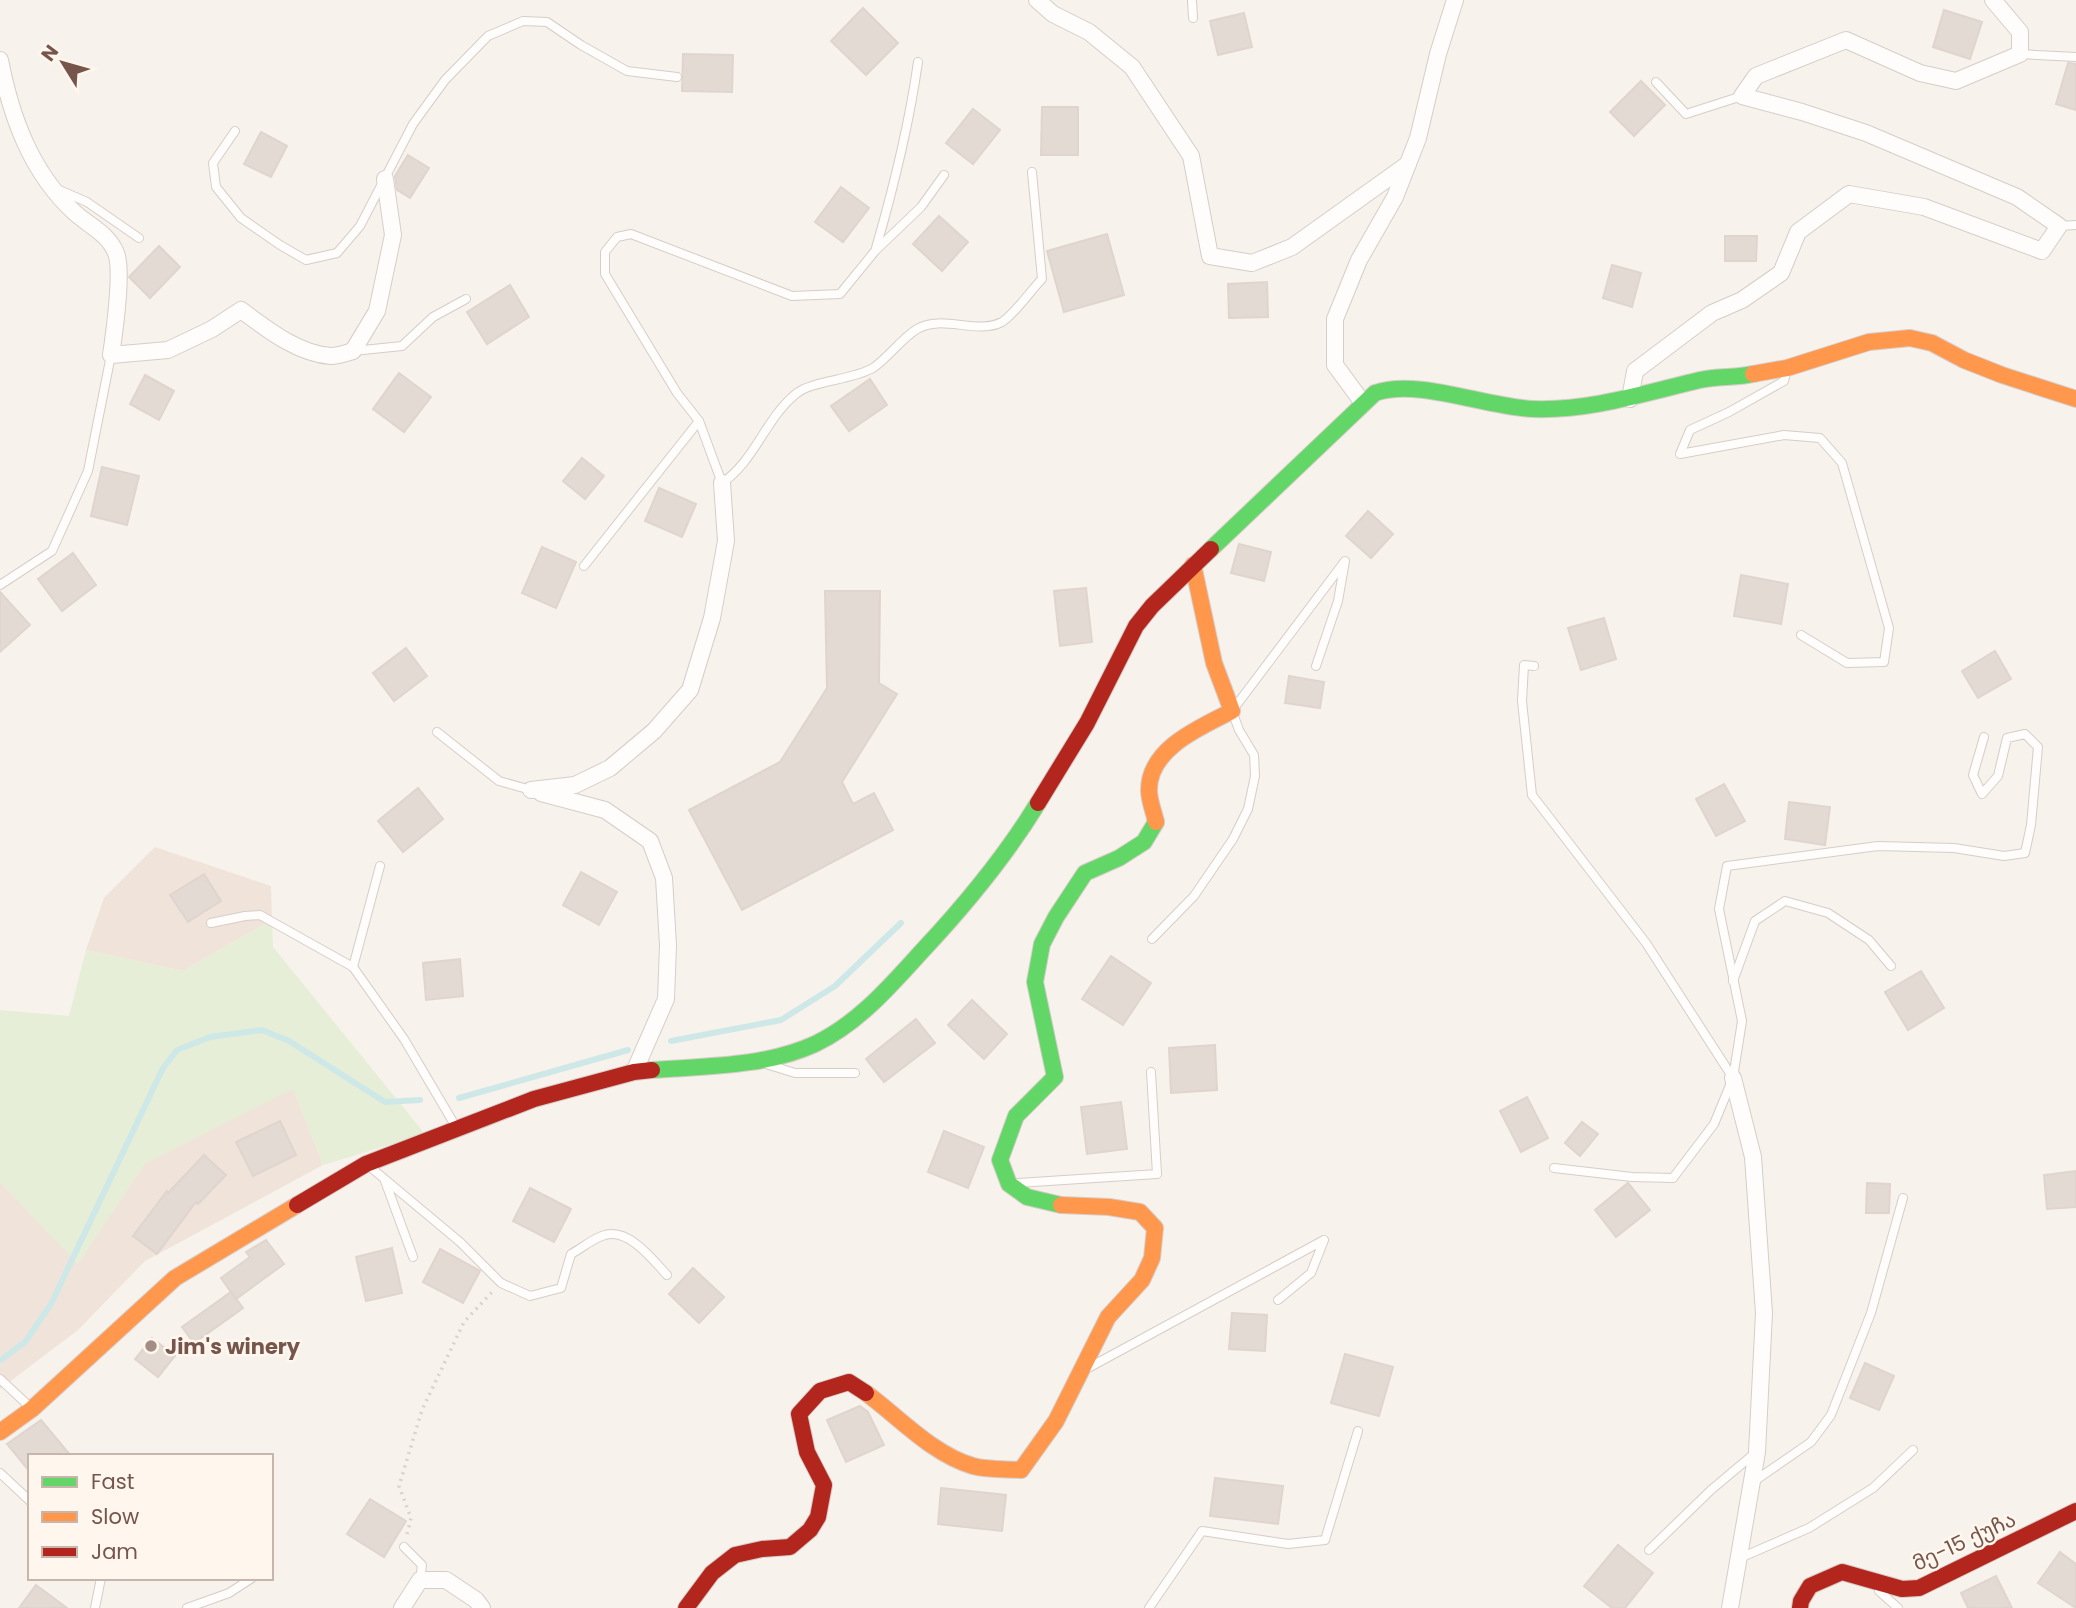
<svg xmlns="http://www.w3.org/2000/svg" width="2076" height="1608" font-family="Poppins,'Noto Sans Georgian',sans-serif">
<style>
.residential{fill:#f0e4da}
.green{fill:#e6eed7}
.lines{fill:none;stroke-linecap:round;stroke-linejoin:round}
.stream{stroke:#cee8e7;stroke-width:6}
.building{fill:#e4dad4;stroke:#e0d4ce;stroke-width:2}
.lane-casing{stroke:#d6cdc8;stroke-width:10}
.street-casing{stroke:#d6cdc8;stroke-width:18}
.fast-casing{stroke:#d7cdc8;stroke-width:18}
.slow-casing{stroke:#d7cdc8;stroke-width:18}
.jam-casing{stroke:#d7cdc8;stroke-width:18}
.path{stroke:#dad1cf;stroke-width:3.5;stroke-dasharray:2 5;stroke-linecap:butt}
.lane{stroke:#fefdfc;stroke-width:8}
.street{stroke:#fefdfc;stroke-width:16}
.fast{stroke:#63d668;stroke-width:16}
.slow{stroke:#ff974d;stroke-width:16}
.jam{stroke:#b3261e;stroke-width:16}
.poi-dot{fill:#a38d84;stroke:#fff6ee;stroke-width:2.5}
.labels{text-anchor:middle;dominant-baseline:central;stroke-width:5;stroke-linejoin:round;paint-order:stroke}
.poi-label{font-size:21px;font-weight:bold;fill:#76564c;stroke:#fff6ee;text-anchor:start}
.street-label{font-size:21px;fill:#76564c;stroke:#fff6ee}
</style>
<rect width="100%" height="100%" fill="#f7f2ec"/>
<g class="residential">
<polygon points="155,847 271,886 272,920 183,971 86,950 104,898"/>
<polygon points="293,1088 323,1165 145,1261 78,1330 0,1389 0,1182 78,1263 145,1163"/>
</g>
<polygon class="green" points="272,920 273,947 425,1134 323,1165 293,1089 145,1163 78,1264 0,1182 0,1010 69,1016 86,950 183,971"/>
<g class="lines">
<g class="stream">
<polyline points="671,1041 781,1020 835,986 901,923"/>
<polyline points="459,1098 628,1050"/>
<polyline points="1,1360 25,1342 51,1304 163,1068 177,1050 210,1037 262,1030 289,1041 385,1102 420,1100"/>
</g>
</g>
<g class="building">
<polygon points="863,8 898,43 866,75 831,41"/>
<polygon points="1944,10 1982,22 1970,59 1933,47"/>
<polygon points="1244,13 1252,47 1218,55 1210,21"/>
<polygon points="683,54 733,55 732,92 682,91"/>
<polygon points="2068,63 2076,64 2076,110 2056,104"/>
<polygon points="1641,81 1665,105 1634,136 1610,112"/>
<polygon points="1042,107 1078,107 1078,155 1041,155"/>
<polygon points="973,109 1000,130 973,164 946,143"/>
<polygon points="261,132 287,146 271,177 244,164"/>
<polygon points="408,155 429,168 410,198 397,190 395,176"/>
<polygon points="841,187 869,208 843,242 815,222"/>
<polygon points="939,216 968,242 942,271 913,244"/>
<polygon points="1107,234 1124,295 1064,312 1047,251"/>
<polygon points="1725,236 1757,236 1756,261 1725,261"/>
<polygon points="159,246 180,267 150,298 129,277"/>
<polygon points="1612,265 1641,273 1632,307 1603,298"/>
<polygon points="1267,282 1268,317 1229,318 1228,284"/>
<polygon points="510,285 529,317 487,344 467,312"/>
<polygon points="399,373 431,397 404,432 373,409"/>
<polygon points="145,375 174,391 159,420 130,404"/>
<polygon points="870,379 887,405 849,431 831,406"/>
<polygon points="582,458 604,476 585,499 563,481"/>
<polygon points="102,467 139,476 127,525 91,516"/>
<polygon points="659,488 696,504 682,537 645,521"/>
<polygon points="1368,511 1393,534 1371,558 1346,536"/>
<polygon points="1239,544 1271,552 1264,581 1231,573"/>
<polygon points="542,547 576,562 556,608 522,593"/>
<polygon points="73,553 96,585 62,611 38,579"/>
<polygon points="1741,575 1788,584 1781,624 1734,616"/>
<polygon points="1086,588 1092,642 1060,646 1054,591"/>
<polygon points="825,591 880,591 879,683 897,694 842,782 853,804 874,793 893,830 742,910 689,810 780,762 827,688"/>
<polygon points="0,592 30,625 0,652"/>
<polygon points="1604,618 1616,659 1581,670 1568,628"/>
<polygon points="406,648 427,676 394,701 373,673"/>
<polygon points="1995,651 2011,679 1978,698 1962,671"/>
<polygon points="1289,676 1324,682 1320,708 1285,703"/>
<polygon points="1724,784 1745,821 1716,836 1696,799"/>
<polygon points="418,788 443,819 403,852 378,821"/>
<polygon points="1789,802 1830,807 1825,845 1785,839"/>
<polygon points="581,872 617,892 599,925 563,905"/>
<polygon points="204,874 221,901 188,922 170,895"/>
<polygon points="1111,956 1151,983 1123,1025 1082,999"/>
<polygon points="460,959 463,996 426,1000 423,963"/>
<polygon points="1921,971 1944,1008 1908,1030 1885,992"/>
<polygon points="972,1000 1007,1034 984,1059 948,1025"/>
<polygon points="916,1019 935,1043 884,1082 866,1059"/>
<polygon points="1215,1045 1217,1090 1171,1093 1169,1048"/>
<polygon points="1527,1097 1548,1138 1521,1152 1500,1111"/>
<polygon points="1121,1102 1127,1149 1087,1154 1081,1107"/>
<polygon points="280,1121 296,1155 253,1176 236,1142"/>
<polygon points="1582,1122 1598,1134 1580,1156 1565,1143"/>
<polygon points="944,1131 984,1147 968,1188 928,1172"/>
<polygon points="204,1155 226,1175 198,1204 196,1202 157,1254 133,1236 167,1191 168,1193"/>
<polygon points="2076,1171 2076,1207 2047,1209 2044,1175"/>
<polygon points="1628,1183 1650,1210 1616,1237 1595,1210"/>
<polygon points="1867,1183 1890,1184 1889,1213 1866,1213"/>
<polygon points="530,1188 571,1209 554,1242 513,1221"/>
<polygon points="266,1240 284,1264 236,1299 221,1278 250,1257 246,1252"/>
<polygon points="392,1248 402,1293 366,1301 356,1257"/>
<polygon points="440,1249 480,1271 463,1303 423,1282"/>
<polygon points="693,1268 724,1297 699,1323 669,1294"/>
<polygon points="231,1292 243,1308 194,1343 182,1327"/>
<polygon points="1232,1313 1267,1315 1265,1351 1229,1349"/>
<polygon points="152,1338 175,1356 158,1377 135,1359"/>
<polygon points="1345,1354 1393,1367 1379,1416 1331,1403"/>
<polygon points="1865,1363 1894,1376 1879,1410 1850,1398"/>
<polygon points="860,1406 868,1412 884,1445 846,1462 827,1420"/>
<polygon points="41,1420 71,1456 30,1456 30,1472 7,1444"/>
<polygon points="1215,1478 1283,1486 1278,1524 1210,1516"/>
<polygon points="941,1488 1006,1495 1002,1531 938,1524"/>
<polygon points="370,1499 406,1521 384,1557 347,1534"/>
<polygon points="1618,1545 1653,1573 1625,1608 1612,1608 1584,1586"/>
<polygon points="2060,1552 2076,1564 2076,1608 2038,1583"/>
<polygon points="1996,1576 2012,1608 1968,1608 1961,1593"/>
<polygon points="36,1585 67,1608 19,1608"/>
</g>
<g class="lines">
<defs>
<g id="lane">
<polyline points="1192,0 1193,18"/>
<polyline points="2020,54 2076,57"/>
<polyline points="1656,82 1686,114 1742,96"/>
<polyline points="235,131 213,163 216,187 241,218 280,245 306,260 337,253 360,226 413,124 445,80 488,36 523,21 547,22 581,45 627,71 677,77"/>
<path d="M944,175L921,207L875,251L840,294L792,296L631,234L617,237L605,252V274L677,393L699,421L722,483C755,461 766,417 797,393C812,381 852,380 873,368C889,357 901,339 917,329C942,314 977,335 1002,322C1014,315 1031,290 1042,279L1032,172"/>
<polyline points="57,189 87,202 139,238"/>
<polyline points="2059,226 2076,225"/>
<path d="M876,248C894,186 909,125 918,62"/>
<polyline points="353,351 402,346 433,317 466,299"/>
<polyline points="1787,370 1784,381 1729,412 1690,430 1680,454 1784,435 1820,438 1842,463 1889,628 1884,662 1847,663 1801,635"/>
<polyline points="584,566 699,421"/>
<polyline points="0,585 52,551 88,471 111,355"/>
<polyline points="1534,666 1524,665 1522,701 1532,795 1646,943 1733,1078 1714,1124 1673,1178 1632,1177 1554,1168"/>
<polyline points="437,732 499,781 531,790"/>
<polyline points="211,923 245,916 260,915 353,967 404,1039 456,1127"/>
<polyline points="1152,939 1194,896 1233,839 1248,809 1255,776 1254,755 1239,730 1232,711 1345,561 1338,601 1316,666"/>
<polyline points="353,967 380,866"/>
<polyline points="1733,981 1755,921 1785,901 1828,913 1869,940 1891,966"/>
<polyline points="766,1064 795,1073 855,1073"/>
<polyline points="1733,1078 1742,1021 1719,909 1727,866 1878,846 1954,848 2004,856 2025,853 2031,825 2038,747 2025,734 2007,738 1998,776 1982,794 1973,775 1984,737"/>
<path d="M369,1166L460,1242L501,1283L530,1296L561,1288L571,1254C581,1249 593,1238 605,1235C629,1228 653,1260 667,1275"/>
<polyline points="385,1181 413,1257"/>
<polyline points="1018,1183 1157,1174 1151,1072"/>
<polyline points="1090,1367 1324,1240 1311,1273 1278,1300"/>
<polyline points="0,1379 30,1407"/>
<polyline points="0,1473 30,1501"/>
<polyline points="1753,1482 1811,1442 1831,1415 1871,1313 1903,1198"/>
<polyline points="404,1547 422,1565 420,1580"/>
<polyline points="1649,1550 1711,1490 1755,1453"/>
<polyline points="1740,1558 1809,1528 1873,1488 1913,1450"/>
<polyline points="1879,1591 1898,1608"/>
<polyline points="95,1608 101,1578"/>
<polyline points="187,1608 229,1593 252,1578"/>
<polyline points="1149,1608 1202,1531 1288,1544 1325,1540 1358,1431"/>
</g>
<g id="street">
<polyline points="1037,0 1053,14 1089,32 1132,67 1191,156 1210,256 1252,263 1292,247 1408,164"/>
<path d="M0,60C11,117 31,172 74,212C89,226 108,233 116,253C123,270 114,335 111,355L168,350L212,329L241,310C267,329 298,354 331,356C338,356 346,353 353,351L377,311L393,235L385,179"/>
<polyline points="1630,399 1635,371 1712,313 1742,300 1781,273 1798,232 1849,194 1924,207 2042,251 2059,226 2017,197 1866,133 1802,112 1742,96 1756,76 1846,40 1920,73 1956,81 2020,54 2020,32 1993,0"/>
<polyline points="1363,403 1335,365 1335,319 1359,260 1395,197 1418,138 1438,54 1455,0"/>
<polyline points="531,790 575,785 610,768 654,731 690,690 712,618 726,541 722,483"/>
<polyline points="541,793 605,810 650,841 664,878 668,945 666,999 634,1072"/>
<polyline points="402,1608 420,1580 446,1580 476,1600 482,1608"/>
<polyline points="1730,1608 1757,1452 1764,1313 1753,1157 1733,1078"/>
</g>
<g id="fast">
<path d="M1211,549L1375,393C1417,378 1486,407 1533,409C1590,411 1645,393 1700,380C1717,376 1736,378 1753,374"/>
<path d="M652,1070C705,1066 765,1067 815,1044C859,1023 891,985 923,950C966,904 1005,857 1038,803"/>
<polyline points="1061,1205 1027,1197 1009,1184 1000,1160 1016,1116 1055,1077 1035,982 1042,944 1056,917 1085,873 1119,858 1144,842 1156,822"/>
</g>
<g id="slow">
<polyline points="1753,374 1787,368 1869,342 1910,338 1932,343 1964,360 2002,375 2076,399"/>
<path d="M1156,822C1154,812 1149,801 1149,790C1149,748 1201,727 1232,711L1214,663L1193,565"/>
<path d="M866,1393C899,1417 932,1454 973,1466C988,1470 1005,1469 1021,1470L1056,1421L1108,1317L1142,1280L1152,1258L1155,1228L1140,1212L1109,1207L1061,1205"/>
<polyline points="0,1432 32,1409 175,1278 297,1205"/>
</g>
<g id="jam">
<polyline points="1038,803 1087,723 1136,626 1152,606 1211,549"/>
<polyline points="297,1205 366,1164 534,1099 634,1072 652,1070"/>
<polyline points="686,1608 712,1573 735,1555 762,1549 790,1547 810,1530 818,1517 824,1485 807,1452 799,1414 820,1391 849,1382 866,1393"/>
<polyline points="1800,1608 1801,1601 1810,1586 1842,1572 1902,1589 1919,1588 2076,1511"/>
</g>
</defs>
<use href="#lane" class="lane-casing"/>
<use href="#street" class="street-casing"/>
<use href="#fast" class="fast-casing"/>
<use href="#slow" class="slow-casing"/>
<use href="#jam" class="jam-casing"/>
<polyline class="path" points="407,1534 411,1518 399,1486 422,1410 464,1322 492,1292"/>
<use href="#lane" class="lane"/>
<use href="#street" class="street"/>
<use href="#fast" class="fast"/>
<use href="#slow" class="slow"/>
<use href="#jam" class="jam"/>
</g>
<circle class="poi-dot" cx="151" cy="1346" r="7"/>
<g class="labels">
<g class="poi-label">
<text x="165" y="1346">Jim's winery</text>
</g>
<g class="street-label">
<text transform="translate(1964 1541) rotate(-25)">მე-15 ქუჩა</text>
</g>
</g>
<rect x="28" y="1454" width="245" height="126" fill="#fff6ee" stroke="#c8b6ad" stroke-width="2"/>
<rect x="42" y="1477" width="35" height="10" fill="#63d668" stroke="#c8b6ad" stroke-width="2"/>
<text x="91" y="1489" font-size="21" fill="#76564c">Fast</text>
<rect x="42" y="1512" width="35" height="10" fill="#ff974d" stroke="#c8b6ad" stroke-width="2"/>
<text x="91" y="1524" font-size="21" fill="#76564c">Slow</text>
<rect x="42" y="1547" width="35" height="10" fill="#b3261e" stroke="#c8b6ad" stroke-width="2"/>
<text x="91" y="1559" font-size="21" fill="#76564c">Jam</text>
<g transform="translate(63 63) rotate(307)" stroke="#fff6ee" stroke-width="5" paint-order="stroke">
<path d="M0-5L12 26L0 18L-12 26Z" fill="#76564c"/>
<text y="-10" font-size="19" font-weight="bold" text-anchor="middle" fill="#76564c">N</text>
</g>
</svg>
